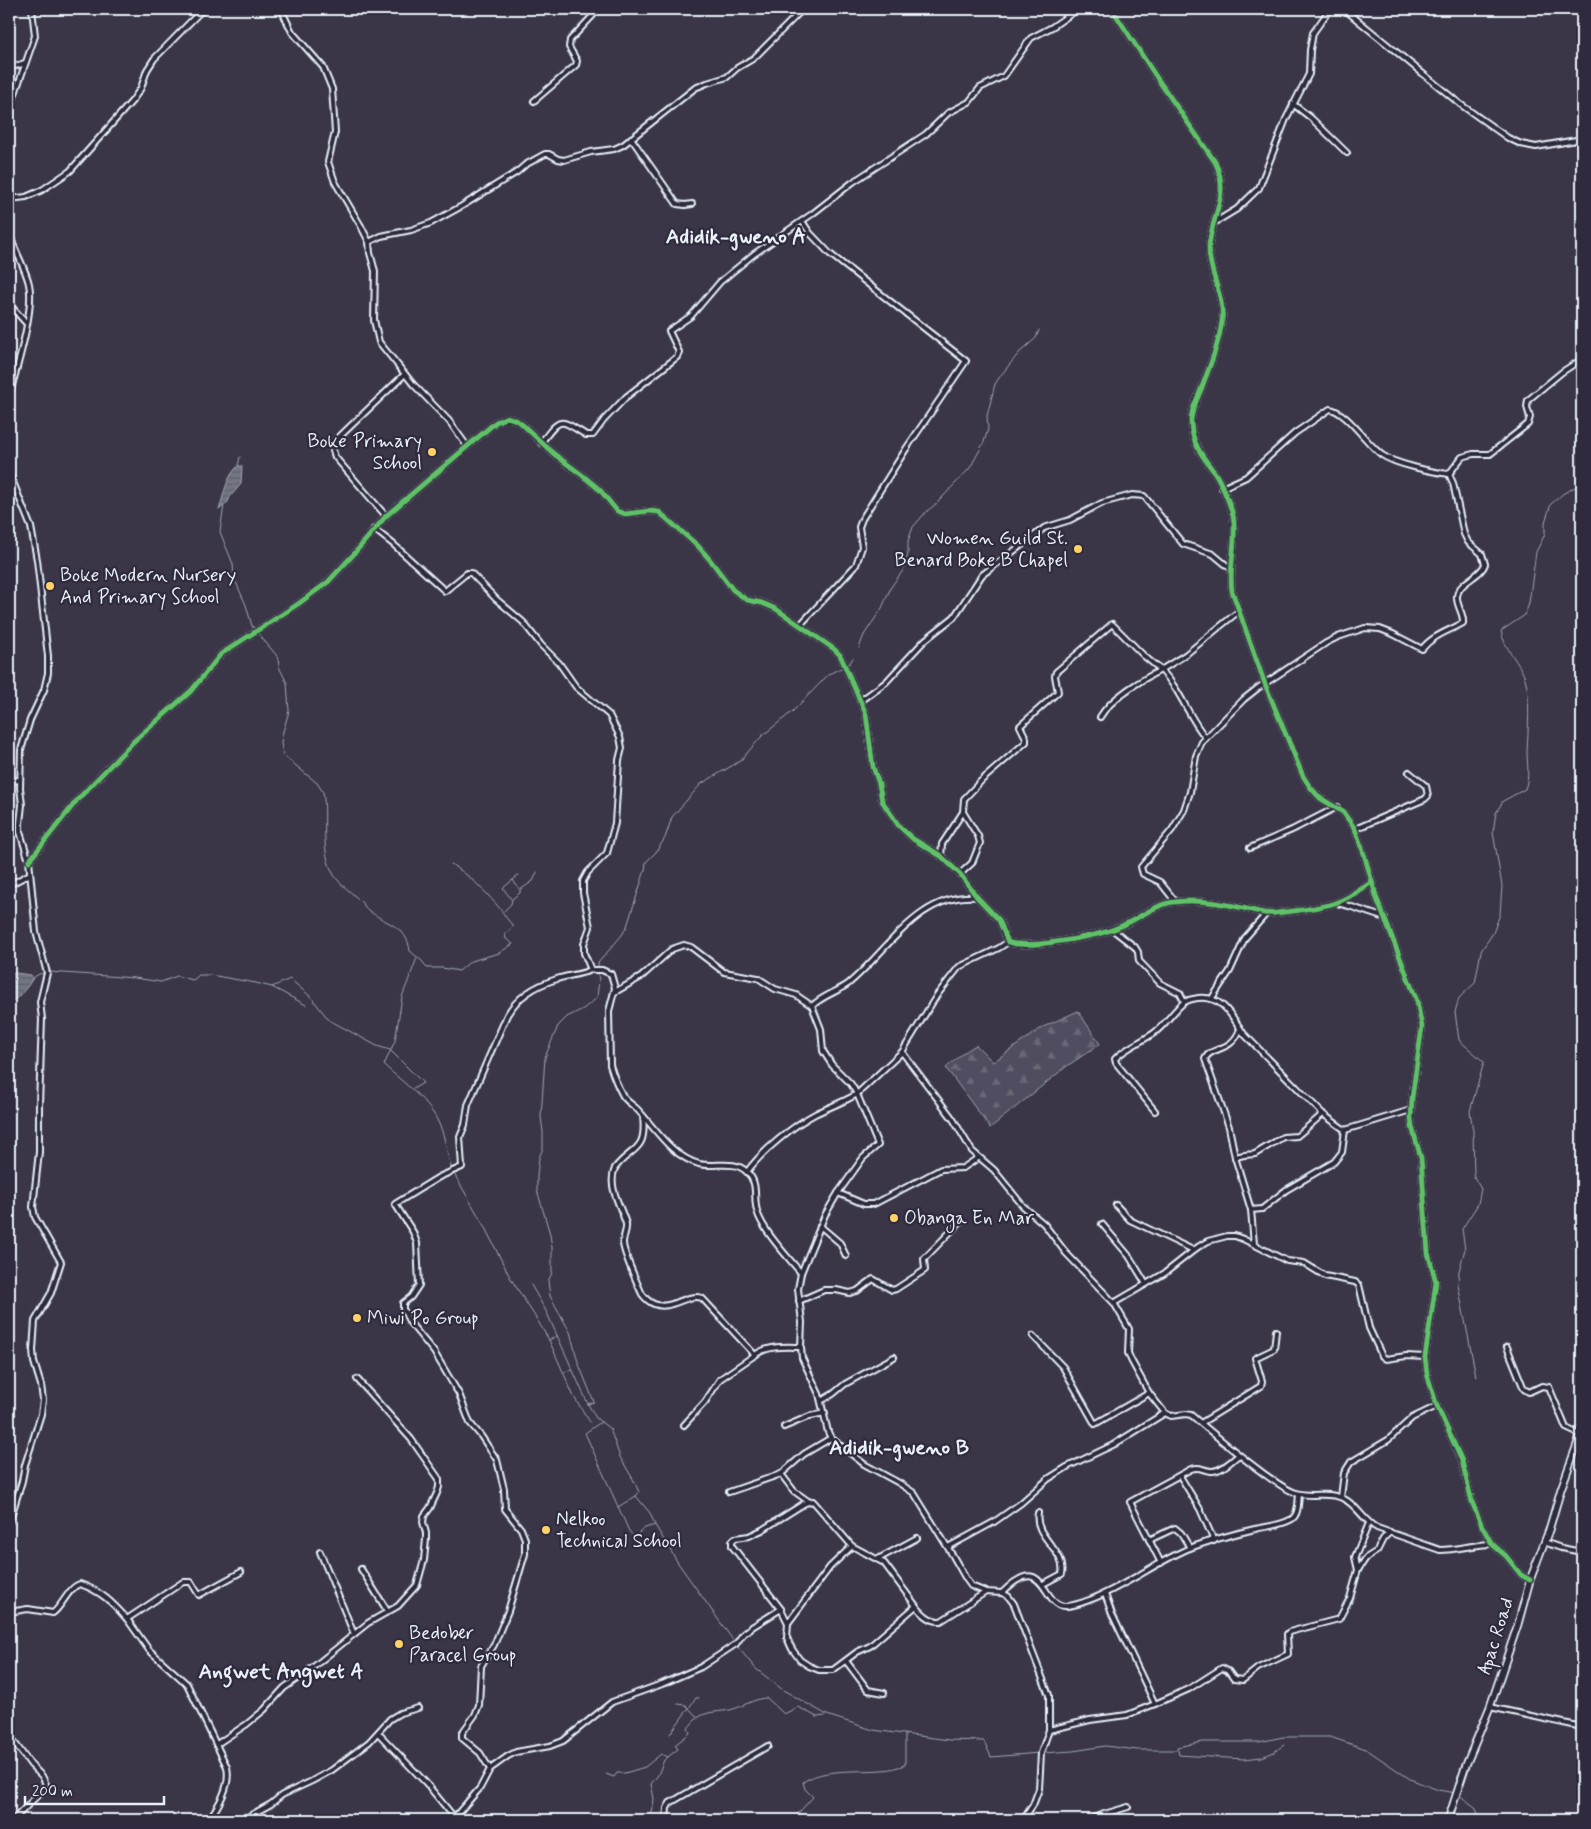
<svg xmlns="http://www.w3.org/2000/svg" width="1591" height="1829" font-family="Mynerve,sans-serif">
<style>
.forest{fill:url(#forest-firs);stroke:#9ca0ac}
.water{fill:url(#water-rules);stroke:#a2a6b1}
.lines{fill:none;stroke-linecap:round;stroke-linejoin:round}
.stream{stroke:#a2a6b1;stroke-width:1}
.minor-casing{stroke:#e8f1f8;stroke-width:8}
.secondary-casing{stroke:#e8f1f8;stroke-width:9}
.minor{stroke:#2f2a3d;stroke-width:4}
.secondary{stroke:#2f2a3d;stroke-width:5.5}
.cycleway-casing{stroke:#2f2a3d;stroke-width:8}
.cycleway{stroke:#61c268;stroke-width:5}
.poi-dot{fill:#ffd166;stroke:#2f2a3d;stroke-width:2}
.labels{text-anchor:middle;dominant-baseline:central;stroke-width:4.5;stroke-linejoin:round;paint-order:stroke}
.poi-label{font-size:19px;fill:#e8f1f8;stroke:#2f2a3d;text-anchor:start}
.street-label{font-size:19px;fill:#e8f1f8;stroke:#2f2a3d}
.quarter-label{font-size:21px;font-weight:bold;fill:#e8f1f8;stroke:#2f2a3d}
</style>
<defs>
<pattern id="forest-firs" width="22" height="20" patternUnits="userSpaceOnUse" patternTransform="scale(1.25)"><rect width="22" height="20" fill="#504e5f"/><path d="M5 1l3.5 6h-7zM16 11l3.5 6h-7z" fill="#696877"/></pattern>
<pattern id="water-rules" width="6" height="5" patternUnits="userSpaceOnUse" patternTransform="scale(1.25)"><rect width="6" height="5" fill="#737482"/><path d="M0 2.5h6" fill="none" stroke="#5f6069"/></pattern>
</defs>
<rect width="100%" height="100%" fill="#3a3648"/>
<filter id="ink" filterUnits="userSpaceOnUse"><feTurbulence type="fractalNoise" baseFrequency=".02" numOctaves="2"/><feDisplacementMap in="SourceGraphic" scale="10" xChannelSelector="R" yChannelSelector="G"/><feConvolveMatrix kernelMatrix="1 2 1 2 8 2 1 2 1" color-interpolation-filters="sRGB"/></filter>
<g filter="url(#ink)">
<polygon class="forest" points="1078,1011 1100,1044 1067,1066 990,1128 946,1068 963,1053 976,1045 993,1062 1043,1027"/>
<g class="water">
<path d="M238,466H242L241,484L230,497L228,502L219,510C224,494 226,477 238,466Z"/>
<path d="M9,972L31,975L33,978C28,987 19,998 9,1004Z"/>
</g>
<g class="lines">
<g class="stream">
<polyline points="238,466 240,457"/>
<path d="M224,505L220,532L233,564L234,578L246,605L252,626L277,656L280,669L287,683L289,711L282,735L281,743L283,755L317,783L323,792C328,819 319,850 334,875C341,886 352,892 361,902C364,904 365,908 368,910C385,924 407,925 410,951L422,961L427,968H442L459,971L471,961L499,953L513,944L506,939L505,934L514,926C506,920 503,911 496,904C483,889 469,875 451,864"/>
<polyline points="859,648 864,635 882,608 891,587 904,569 908,554 908,541 913,527 926,512 937,503 970,468 984,442 988,429 987,416 995,384 1001,375 1019,353 1036,338 1039,330"/>
<polyline points="846,665 849,664 853,658"/>
<polyline points="513,880 519,889"/>
<polyline points="511,899 503,888 519,875"/>
<polyline points="504,911 511,904 512,899 520,893 520,890 533,881 537,872"/>
<path d="M417,958L402,997L395,1041L384,1065C403,1083 429,1100 439,1124C446,1138 446,1154 452,1169"/>
<polyline points="598,967 598,963 622,935 627,926 645,870 646,862 656,852 665,838 672,817 701,784 740,761 762,736 793,711 829,674 843,667"/>
<polyline points="49,972 135,978 161,982 177,976 193,980 199,975 210,975 256,983 272,987 306,1005"/>
<polyline points="31,979 39,974 45,973"/>
<polyline points="272,987 290,979 310,996 329,1020 377,1046 390,1050 423,1083 413,1089"/>
<polyline points="453,1172 482,1222 511,1279 536,1318 549,1340 574,1397 590,1422"/>
<polyline points="531,1285 546,1311 588,1404 596,1418 610,1429 620,1457 633,1479 639,1492 636,1496"/>
<polyline points="549,1340 557,1336"/>
<polyline points="564,1372 572,1370"/>
<path d="M1476,1376L1458,1285L1459,1271L1465,1249L1462,1229L1478,1204L1481,1189L1474,1177L1473,1131L1470,1111L1484,1062L1459,1040L1455,1012L1459,998L1475,983L1481,951L1493,933L1500,914L1502,886L1493,832L1496,813L1503,801L1525,789C1530,775 1527,765 1527,751C1528,730 1531,699 1525,678C1519,661 1504,649 1501,631L1525,615L1529,603L1536,552L1545,534V522L1551,504L1564,493L1579,485L1582,482"/>
<polyline points="588,1404 594,1402 578,1362 570,1332 550,1296 548,1281 552,1273 552,1248 550,1234 537,1190 537,1176 539,1158 543,1148 543,1132 541,1117 545,1057 558,1026 567,1017 583,1009 597,998 599,979 597,971"/>
<polyline points="601,1422 585,1433 629,1531 634,1537 645,1528 655,1525 678,1563 735,1643"/>
<polyline points="618,1507 636,1496 650,1513 655,1525"/>
<polyline points="737,1646 755,1668 783,1690 827,1715 873,1730 949,1740 984,1741 991,1757 1039,1753"/>
<polyline points="678,1704 686,1705 697,1717"/>
<polyline points="670,1734 696,1698 699,1698"/>
<polyline points="1178,1750 1179,1755 1244,1759 1262,1757 1274,1752 1284,1745"/>
<polyline points="1043,1753 1073,1751 1105,1746 1137,1750 1177,1750 1177,1747 1203,1742 1259,1742 1283,1737 1330,1737 1366,1749 1410,1779 1438,1790 1455,1793"/>
<polyline points="606,1774 614,1777 617,1773 625,1773 645,1767 661,1754 668,1757"/>
<polyline points="1459,1795 1475,1807 1481,1820"/>
<path d="M651,1820L654,1799L651,1784L658,1775L664,1760L678,1749L675,1745L690,1733L688,1728C692,1724 695,1719 699,1717C708,1711 720,1712 730,1710C743,1707 754,1698 767,1698L784,1714L798,1707L817,1717L825,1716"/>
<path d="M792,1820L813,1797L805,1789L803,1782C823,1768 859,1772 882,1770C890,1770 898,1767 905,1765V1735"/>
</g>
<defs>
<g id="minor">
<polyline points="281,9 292,32 323,67 332,89 335,132 328,162 335,182 361,226 369,242"/>
<path d="M1112,9L1159,81L1215,162C1231,195 1211,215 1209,247C1208,272 1225,296 1222,321C1219,343 1210,366 1202,387C1198,398 1190,411 1191,423C1192,444 1203,457 1215,473C1221,482 1230,504 1233,515C1238,540 1228,566 1232,591L1265,684L1303,776L1310,787L1320,798L1343,812L1355,829L1364,854L1377,899L1417,1001L1422,1027L1412,1098L1411,1118L1412,1127L1421,1158L1428,1253L1436,1282L1425,1357L1427,1374L1437,1406L1462,1461L1472,1502L1482,1526L1492,1544L1506,1556L1521,1575L1530,1580"/>
<polyline points="1344,9 1460,104 1508,138 1521,144 1536,147 1582,139"/>
<polyline points="9,68 25,63"/>
<polyline points="534,101 576,65 577,61 569,47 570,40 599,9"/>
<polyline points="1293,104 1311,118 1347,153"/>
<polyline points="9,111 35,36 32,9"/>
<polyline points="631,138 677,204 685,205 692,204"/>
<polyline points="9,154 11,184 9,207"/>
<polyline points="10,199 26,197 42,190 70,171 132,101 141,88 147,70 154,59 203,9"/>
<polyline points="1214,223 1237,209 1259,188 1286,119 1309,74 1310,50 1313,33 1330,9"/>
<path d="M9,231C13,249 25,266 29,284C35,310 16,370 9,397"/>
<polyline points="9,304 27,324"/>
<path d="M541,443C561,416 560,419 586,435H593L604,420L626,397L677,357L679,352L669,331L691,316L720,282L754,254L812,214L853,182L926,134L948,113L969,102L980,88L1004,76L1031,38L1052,27L1078,9"/>
<polyline points="467,446 449,421 413,384 379,342 374,320 375,271 370,253 369,242 381,236 411,230 431,223 462,206 517,172 525,165 545,154 549,154 558,159 564,160 591,152 614,149 623,145 695,88 707,83 727,77 737,68 754,58 803,9"/>
<polyline points="9,472 31,527 37,560 48,656 48,673 44,690 30,720 21,750 20,788 22,805 20,823 20,832 29,861 36,932 47,973 40,1002 42,1019 39,1105 39,1152 33,1207 35,1217 61,1262 51,1293 35,1321 33,1350 34,1362 41,1385 43,1400 41,1414 25,1465 22,1481 9,1523"/>
<polyline points="1449,474 1462,457 1473,454 1490,454 1528,424 1530,417 1527,407 1528,400 1562,372 1582,359"/>
<path d="M1222,488L1246,477L1295,433L1330,409C1346,411 1367,444 1382,455C1395,464 1432,472 1449,474"/>
<polyline points="9,493 15,489"/>
<polyline points="386,516 335,457 332,447 336,440 405,374"/>
<path d="M374,529L393,544L445,591L467,573H471L496,599L523,622L541,645L559,663L576,687L609,715L620,737L622,748L619,760L615,823L607,853L588,872L583,881V893L590,927L584,944V953L591,970H602L611,974L615,988L609,1011L610,1065C613,1075 618,1087 623,1096C627,1102 633,1105 637,1109C656,1129 671,1156 699,1164C715,1168 734,1159 747,1172C759,1183 753,1197 757,1211C762,1230 788,1257 801,1273"/>
<polyline points="801,624 856,565 862,547 859,527 862,519 906,449 966,361 830,254 810,233 802,221"/>
<polyline points="860,701 886,682 925,640 954,617 982,575 1035,535 1044,528 1070,520 1102,503 1132,495 1144,496 1183,544 1213,554 1231,569"/>
<path d="M1100,717C1111,698 1141,680 1161,670C1181,690 1188,717 1206,738"/>
<polyline points="9,781 20,780"/>
<polyline points="1355,829 1425,799 1428,796 1426,786 1409,772"/>
<polyline points="1250,848 1292,830 1337,807"/>
<polyline points="941,856 942,844 963,812 964,799 982,780 1026,742 1026,738 1020,726 1058,692 1055,676 1056,672 1112,624 1144,656 1161,670 1185,655 1239,611"/>
<path d="M29,861L78,799L133,742L191,691L221,654L298,604L328,582L353,555L386,516L496,422L507,417L516,420L524,426L554,454L582,475L600,490L617,511L625,514L649,511L659,512L698,546L711,561L733,590L747,600L762,603L776,609L834,649L840,655L844,664L866,714L873,767L879,784L882,801L899,826L913,839L941,856L960,874L977,897L999,920L1008,942C1027,950 1099,936 1119,927C1137,920 1155,904 1174,902C1205,898 1234,906 1264,913C1274,915 1324,907 1335,903C1348,899 1360,890 1372,882"/>
<polyline points="960,874 972,863 980,843 978,836 963,812"/>
<polyline points="9,885 30,874"/>
<path d="M1175,901L1160,882L1143,874L1141,867L1172,830L1184,810L1190,792L1196,756L1202,742L1244,699L1258,688L1326,643L1338,637L1365,628L1380,629L1393,634L1422,649C1433,635 1449,631 1463,623C1464,613 1456,606 1457,596C1459,581 1481,577 1485,564L1482,554L1468,542L1464,534L1453,483L1449,474"/>
<polyline points="1337,903 1349,906 1385,918"/>
<polyline points="1113,930 1135,947 1138,952 1139,961 1160,983 1180,993 1184,1001"/>
<polyline points="1008,942 999,948 959,967 937,995 902,1052 857,1094 878,1145 863,1158 838,1193 825,1215 801,1273 798,1289 802,1322 801,1347 802,1358 819,1394 828,1432 831,1438 864,1464 899,1483 914,1493 953,1556 966,1579 971,1586 986,1592 1002,1593 1008,1596 1014,1604 1049,1695 1049,1730 1041,1753 1039,1789 1033,1805 1023,1820"/>
<polyline points="615,992 641,977 672,949 684,945 691,947 724,972 758,978 775,989 796,995 812,1006"/>
<polyline points="1212,998 1230,971 1245,938 1266,914"/>
<path d="M1240,1029C1232,1053 1210,1046 1205,1059L1229,1127L1235,1157L1251,1210"/>
<path d="M902,1052L953,1119L972,1151L994,1170L1023,1206L1044,1224L1066,1253L1114,1303L1129,1329L1128,1353L1131,1360L1149,1393L1165,1413L1171,1416L1186,1414L1191,1415C1215,1435 1238,1455 1263,1473C1274,1481 1284,1489 1296,1493C1311,1498 1328,1491 1342,1498C1357,1504 1363,1521 1377,1528L1440,1550C1458,1550 1474,1544 1492,1544"/>
<path d="M1155,1111L1116,1063L1115,1059C1123,1049 1143,1041 1154,1033C1165,1025 1171,1014 1181,1005C1185,1000 1192,999 1198,998C1223,995 1232,1017 1244,1034L1323,1114L1345,1130L1411,1110"/>
<path d="M643,1116C647,1153 632,1146 615,1168C607,1187 621,1206 626,1224C627,1231 623,1236 623,1243C623,1252 638,1285 642,1294C645,1298 649,1302 654,1304C671,1311 686,1293 702,1298L755,1355C768,1345 785,1347 801,1347"/>
<polyline points="1235,1157 1244,1155 1255,1154 1283,1137 1297,1136 1323,1114"/>
<path d="M747,1172C761,1152 794,1125 815,1114C829,1107 844,1102 857,1094L851,1084L832,1065L823,1051L821,1029L812,1006C822,996 837,992 848,984C887,952 919,892 977,897"/>
<polyline points="838,1193 864,1204 874,1204 941,1169 963,1168 978,1158"/>
<polyline points="1116,1205 1130,1220 1193,1250"/>
<polyline points="1102,1224 1129,1256 1146,1284"/>
<polyline points="820,1226 840,1243 846,1256"/>
<polyline points="1254,1244 1251,1210 1262,1209 1286,1190 1334,1162 1342,1152 1345,1130"/>
<polyline points="799,1301 824,1290 836,1290 850,1293 857,1291 873,1279 892,1290 896,1289 925,1270 924,1259 960,1222"/>
<polyline points="1114,1303 1165,1273 1198,1247 1208,1241 1227,1236 1235,1236 1243,1239 1287,1261 1304,1263 1325,1276 1355,1282 1359,1285 1369,1328 1382,1356 1386,1359 1406,1356 1425,1357"/>
<polyline points="1033,1336 1063,1367 1095,1424 1149,1393"/>
<polyline points="1507,1347 1524,1389 1529,1392 1542,1386 1549,1387 1566,1428 1581,1435"/>
<polyline points="821,1401 833,1394 845,1384 894,1357"/>
<polyline points="1201,1423 1261,1386 1262,1381 1255,1358 1274,1349 1276,1331"/>
<polyline points="684,1425 705,1402 720,1379 755,1355"/>
<polyline points="784,1427 810,1416 825,1413"/>
<polyline points="781,1474 794,1491 808,1501"/>
<polyline points="1180,1476 1200,1509 1214,1541"/>
<polyline points="729,1492 781,1474 804,1454 831,1438"/>
<polyline points="1341,1497 1344,1473 1351,1462 1388,1440 1412,1418 1437,1406"/>
<path d="M1038,1513C1033,1537 1067,1551 1062,1574L1043,1584"/>
<polyline points="1149,1540 1175,1528 1181,1533 1190,1548"/>
<polyline points="1544,1542 1561,1548 1582,1552"/>
<polyline points="948,1547 994,1522 1021,1503 1048,1479 1067,1467 1113,1445 1165,1413"/>
<polyline points="320,1552 354,1634"/>
<polyline points="878,1559 917,1538"/>
<path d="M1161,1563L1130,1502L1191,1469C1201,1466 1201,1470 1211,1471C1221,1472 1232,1460 1239,1455"/>
<polyline points="361,1569 388,1612"/>
<polyline points="1358,1570 1355,1557 1369,1523"/>
<path d="M1002,1593C1046,1548 1041,1608 1066,1606C1075,1606 1084,1602 1092,1599C1126,1586 1156,1562 1190,1548C1211,1540 1234,1534 1255,1529C1268,1526 1280,1526 1292,1519C1299,1514 1298,1502 1299,1494"/>
<path d="M916,1606L884,1563L852,1546L830,1567L788,1623L787,1638L792,1649L800,1660L809,1666L819,1670H833L857,1652L870,1646L916,1606C922,1613 930,1622 941,1621L986,1592"/>
<path d="M9,1612L28,1609L53,1613C63,1605 69,1587 80,1584C101,1591 113,1603 127,1619L183,1582H191L199,1595L241,1572"/>
<path d="M127,1619L149,1650L187,1684L227,1767C231,1785 219,1806 208,1820"/>
<polyline points="788,1623 781,1609 732,1546 732,1541 735,1538 749,1536 762,1530 805,1503 813,1501 852,1546"/>
<polyline points="846,1661 868,1690 884,1693"/>
<polyline points="1155,1704 1189,1689 1222,1668 1228,1671 1234,1679 1243,1680 1258,1668 1288,1654 1287,1634 1289,1632 1339,1619 1350,1598 1358,1570 1366,1558 1377,1551 1383,1539 1390,1532"/>
<polyline points="1490,1707 1582,1727"/>
<polyline points="1049,1730 1090,1720 1127,1715 1155,1704 1112,1614 1105,1594"/>
<polyline points="378,1733 426,1783 454,1817"/>
<polyline points="9,1735 31,1765 42,1776 46,1784 38,1795 13,1820"/>
<polyline points="217,1744 247,1724 264,1710 284,1688 312,1668 368,1623 398,1606 417,1585 424,1560 426,1539 426,1533 423,1522 424,1516 430,1508 437,1493 439,1487 439,1479 411,1439 357,1379"/>
<path d="M490,1769L480,1753L462,1738V1733L475,1715L479,1705L481,1666L494,1645L508,1611L525,1554V1539L521,1529L505,1509L504,1489L497,1460L481,1436L470,1423L459,1394L434,1352L410,1323L403,1309V1303L411,1297L419,1285L417,1243L413,1232L395,1204L439,1177L462,1167L460,1137L465,1125L468,1105L507,1015C518,996 537,985 557,979C569,975 579,975 591,970"/>
<polyline points="242,1820 271,1804 282,1795 312,1781 332,1770 369,1742 390,1719 400,1713 418,1708"/>
<polyline points="452,1820 480,1788 490,1769 508,1756 516,1752 550,1746 563,1741 612,1702 662,1684 701,1667 736,1644 743,1634 752,1627 781,1609"/>
<polyline points="666,1820 667,1808 670,1803 768,1746"/>
<polyline points="1090,1820 1101,1815 1128,1807"/>
</g>
<polyline id="secondary" points="1448,1820 1466,1765 1490,1707 1518,1624 1530,1580 1549,1530 1561,1489 1582,1431"/>
</defs>
<use href="#minor" class="minor-casing"/>
<use href="#secondary" class="secondary-casing"/>
<use href="#minor" class="minor"/>
<use href="#secondary" class="secondary"/>
<defs>
<g id="cycleway">
<path d="M1112,9L1159,81L1215,162C1231,195 1211,215 1209,247C1208,272 1225,296 1222,321C1219,343 1210,366 1202,387C1198,398 1190,411 1191,423C1192,444 1203,457 1215,473C1221,482 1230,504 1233,515C1238,540 1228,566 1232,591L1265,684L1303,776L1310,787L1320,798L1343,812L1355,829L1364,854L1377,899L1417,1001L1422,1027L1412,1098L1411,1118L1412,1127L1421,1158L1428,1253L1436,1282L1425,1357L1427,1374L1437,1406L1462,1461L1472,1502L1482,1526L1492,1544L1506,1556L1521,1575L1530,1580"/>
<path d="M29,861L78,799L133,742L191,691L221,654L298,604L328,582L353,555L386,516L496,422L507,417L516,420L524,426L554,454L582,475L600,490L617,511L625,514L649,511L659,512L698,546L711,561L733,590L747,600L762,603L776,609L834,649L840,655L844,664L866,714L873,767L879,784L882,801L899,826L913,839L941,856L960,874L977,897L999,920L1008,942C1027,950 1099,936 1119,927C1137,920 1155,904 1174,902C1205,898 1234,906 1264,913C1274,915 1324,907 1335,903C1348,899 1360,890 1372,882"/>
</g>
</defs>
<use href="#cycleway" class="cycleway-casing"/>
<use href="#cycleway" class="cycleway"/>
</g>
</g>
<g class="poi-dot">
<circle cx="432" cy="452" r="5"/>
<circle cx="1078" cy="549" r="5"/>
<circle cx="50" cy="586" r="5"/>
<circle cx="894" cy="1218" r="5"/>
<circle cx="357" cy="1318" r="5"/>
<circle cx="546" cy="1530" r="5"/>
<circle cx="399" cy="1644" r="5"/>
</g>
<g class="labels">
<g class="poi-label">
<text x="422" y="441" text-anchor="end">Boke Primary<tspan x="422" dy="22">School</tspan></text>
<text x="1068" y="538" text-anchor="end">Women Guild St.<tspan x="1068" dy="22">Benard Boke B Chapel</tspan></text>
<text x="60" y="575">Boke Modern Nursery<tspan x="60" dy="22">And Primary School</tspan></text>
<text x="904" y="1218">Obanga En Mar</text>
<text x="367" y="1318">Miwi Po Group</text>
<text x="556" y="1519">Nelkoo<tspan x="556" dy="22">Technical School</tspan></text>
<text x="409" y="1633">Bedober<tspan x="409" dy="22">Paracel Group</tspan></text>
</g>
<g class="street-label">
<text transform="translate(1496 1636) rotate(-72)">Apac Road</text>
</g>
<g class="quarter-label">
<text x="736" y="237">Adidik-gweno A</text>
<text x="899" y="1448">Adidik-gweno B</text>
<text x="281" y="1672">Angwet Angwet A</text>
</g>
</g>
<rect width="1591" height="1829" fill="none" stroke="#2f2a3d" stroke-width="30"/>
<rect x="15" y="15" width="1561" height="1799" fill="none" stroke="#e8f1f8" stroke-width="2" filter="url(#ink)"/>
<path d="M25 1796v8h139v-8" fill="none" stroke="#e8f1f8" stroke-width="2.5"/>
<text x="32" y="1796" font-size="15" fill="#e8f1f8" stroke="#2f2a3d" stroke-width="4" paint-order="stroke">200 m</text>
</svg>
